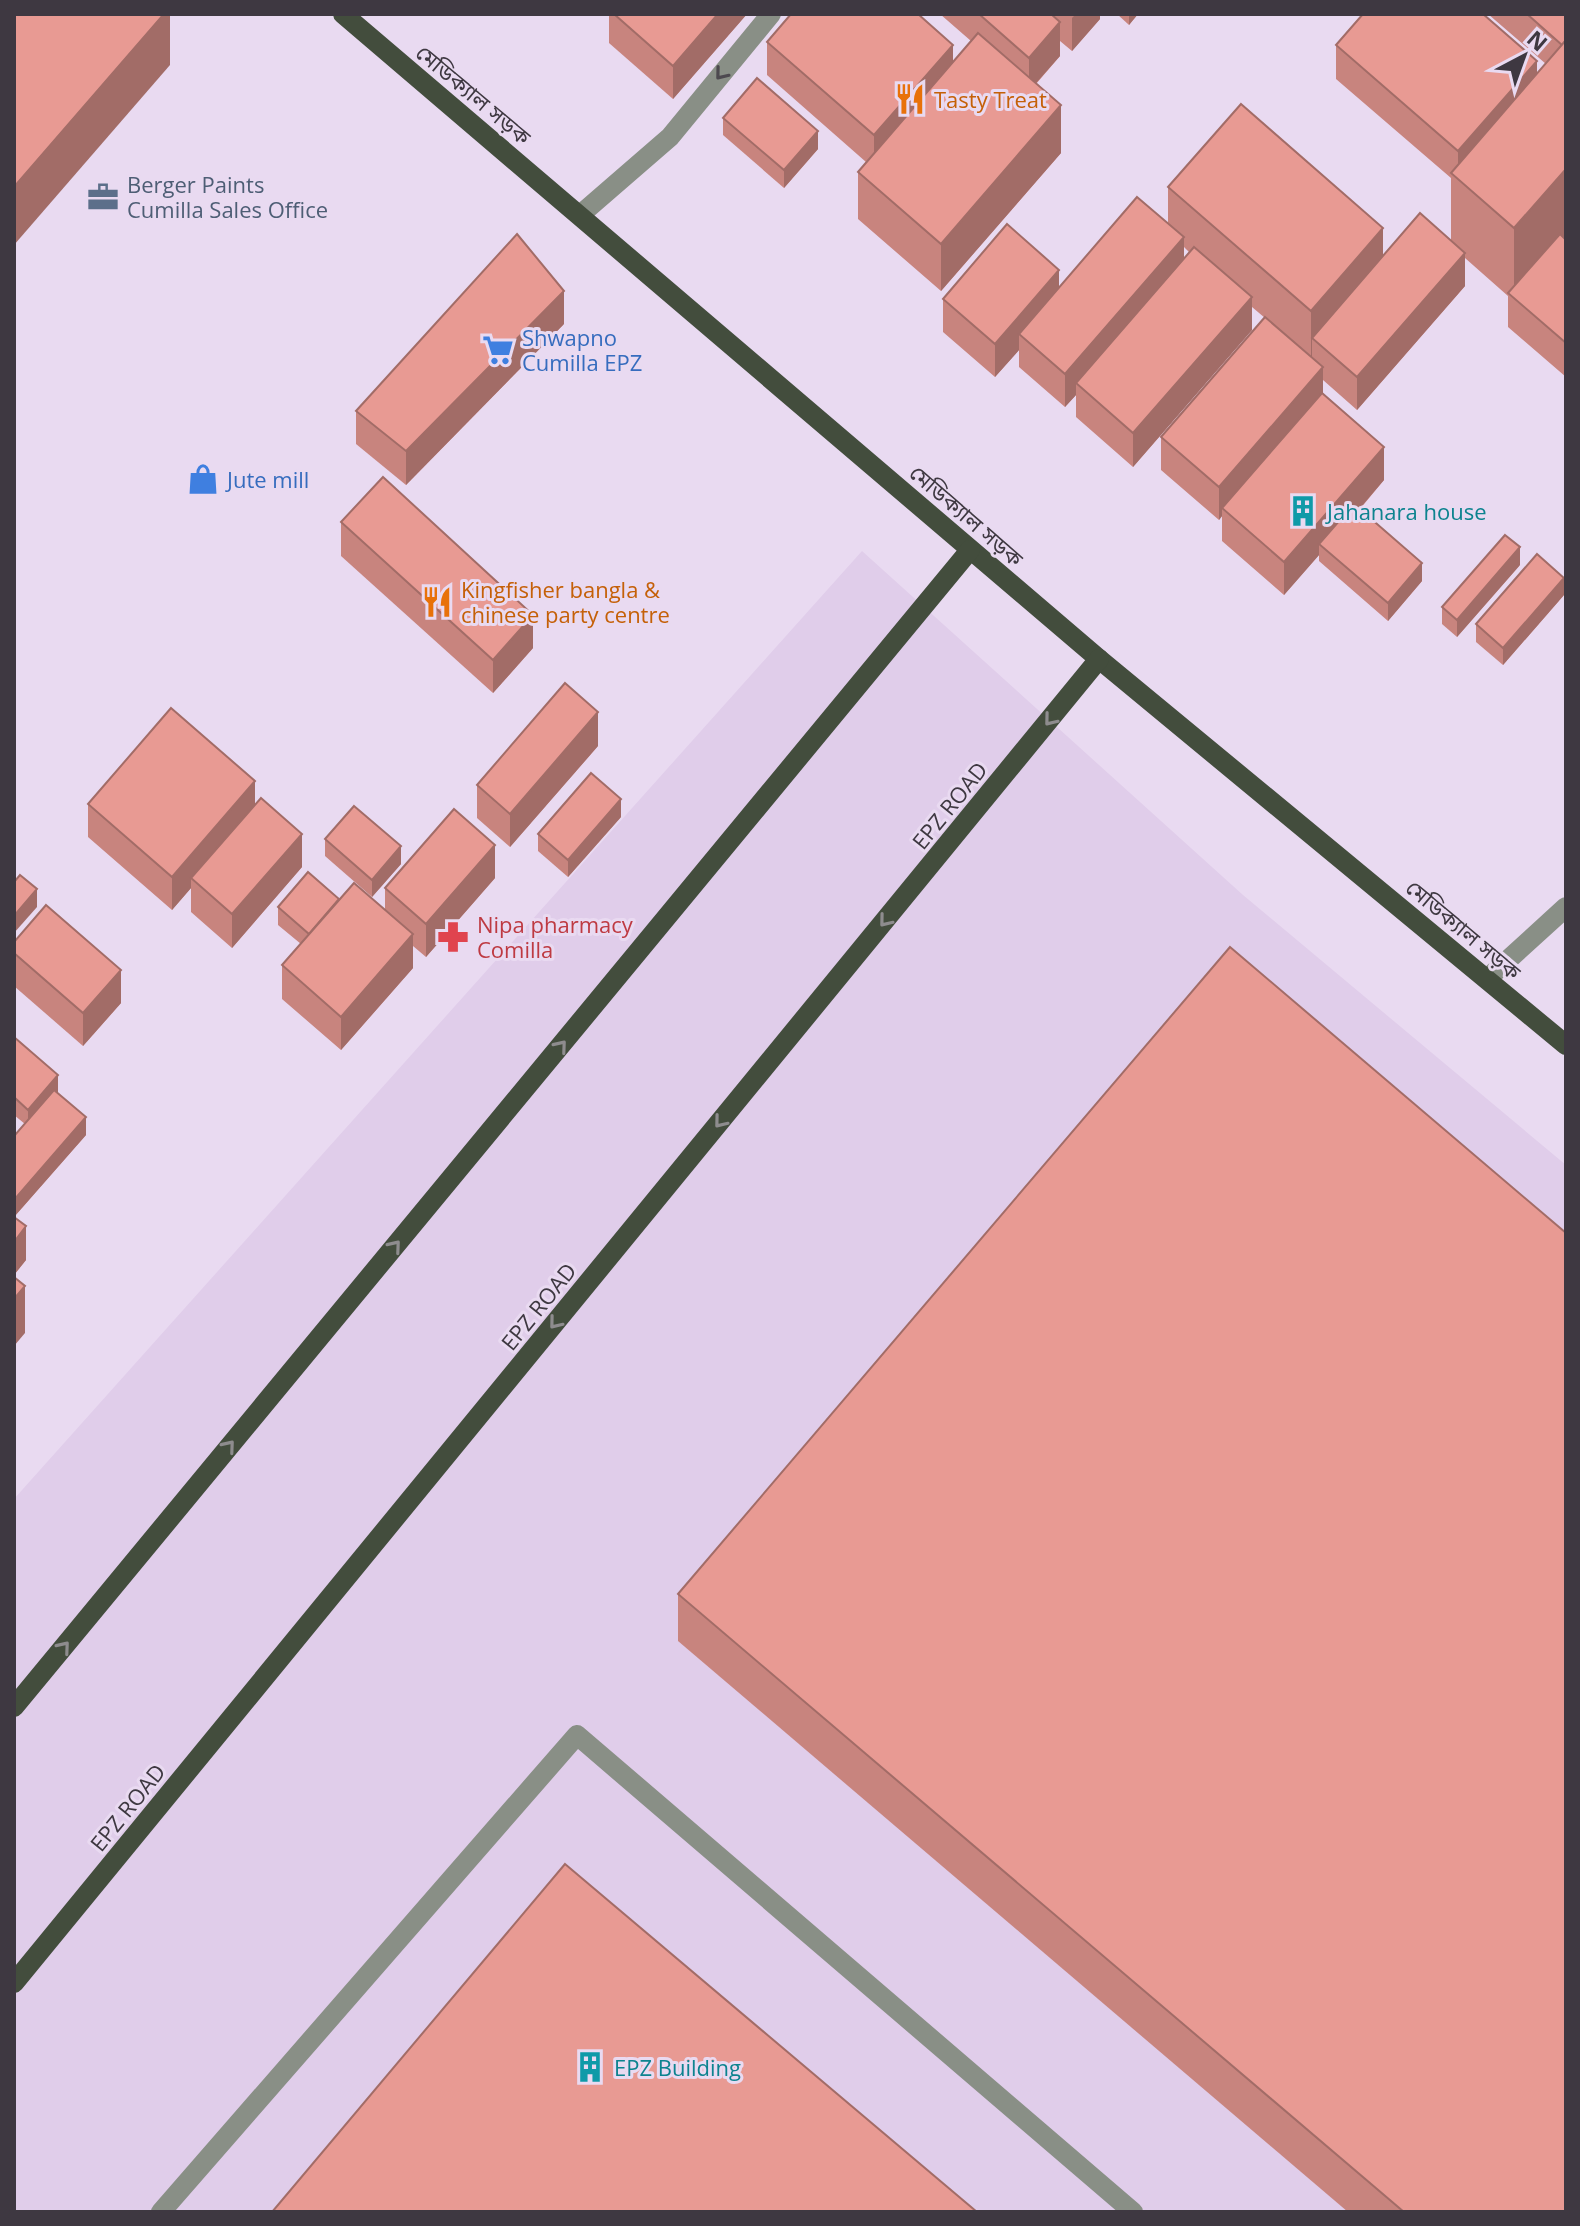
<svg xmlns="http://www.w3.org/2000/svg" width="1580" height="2226" font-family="'Open Sans','Noto Sans Bengali',sans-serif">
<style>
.built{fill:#e0cdea}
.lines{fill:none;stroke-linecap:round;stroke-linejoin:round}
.minor{stroke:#898f86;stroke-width:20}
.major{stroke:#434d3d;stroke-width:20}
.wall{fill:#c8847e;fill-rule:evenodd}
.shaded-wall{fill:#a26c67}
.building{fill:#e89a93;stroke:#a26c67;stroke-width:2}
.oneway{stroke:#4d494f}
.oneway2{stroke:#8e8c8e}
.labels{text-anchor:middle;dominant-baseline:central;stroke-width:6;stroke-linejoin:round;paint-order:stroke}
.street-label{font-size:22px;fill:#3e3841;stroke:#e9daf1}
.food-label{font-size:22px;fill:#c56008;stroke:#e9daf1;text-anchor:start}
.service-label{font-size:22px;fill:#4e5e75;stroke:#e9daf1;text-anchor:start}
.shop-label{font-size:22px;fill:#366cbe;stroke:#e9daf1;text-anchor:start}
.culture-label{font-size:22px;fill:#0d838f;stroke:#e9daf1;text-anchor:start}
.health-label{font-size:22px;fill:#be3a42;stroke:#e9daf1;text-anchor:start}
</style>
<rect width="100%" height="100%" fill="#e9daf1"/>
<polygon class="built" points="862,551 1243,895 1566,1165 1566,2212 14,2212 14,1499"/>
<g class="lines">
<g class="minor">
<polyline points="580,215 670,137 771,14"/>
<polyline points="1487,979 1566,907"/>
<polyline points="161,2212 577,1735 1133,2212"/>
</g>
<g class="major">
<polyline points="343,14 1099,659 1566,1045"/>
<polyline points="14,1707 970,550"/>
<polyline points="14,1983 1099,659"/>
</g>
</g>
<g class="wall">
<polygon points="609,14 747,14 673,99 609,43"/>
<polygon points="940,14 1100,14 1100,19 1072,51 1060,41 1060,56 1036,84 1061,153 941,291 858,219 858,172 866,162 767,75 767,42 953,62 971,41"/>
<polygon points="1117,14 1138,14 1129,25"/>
<path d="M1488,14H1566V377L1508,327V296L1465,258V286L1357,410L1323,380V393L1384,480L1360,509L1422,581L1388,621L1319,561V555L1284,595L1222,541V516L1219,520L1161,470V437L1265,318L1252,307V330L1133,467L1076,417V395L1065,407L1019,367V350L995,377L943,332V299L1059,287L1168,224V187L1383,256L1451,240V178L1336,79V45L1537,74L1546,64ZM1184,247L1189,252L1184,259Z"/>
<polygon points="723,118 818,149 784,188 723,135"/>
<polygon points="564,324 406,485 356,444 356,411"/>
<polygon points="341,522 533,648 493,693 341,556"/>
<polygon points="1520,565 1457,637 1442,624 1442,607"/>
<polygon points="1564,595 1503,665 1476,642 1476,624"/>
<polygon points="598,746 510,847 477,818 477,785"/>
<polygon points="88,804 255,804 302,867 232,948 191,912 191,888 172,910 88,837"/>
<polygon points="621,817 568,877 538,851 538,834"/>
<polygon points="325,839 401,864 372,897 325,856"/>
<polygon points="495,878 426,957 413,946 413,968 341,1050 282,999 282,965 301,944 278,925 278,907 385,910 385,888"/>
<polygon points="14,942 121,1003 83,1046 14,986"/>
<polygon points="14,1037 58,1093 86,1135 14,1217 26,1260 14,1275 14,1136 25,1124 14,1115"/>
<polygon points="678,1594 1566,2212 1348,2212 678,1641"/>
</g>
<g class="shaded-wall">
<polygon points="164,14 170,14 170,65 14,245 14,187"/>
<polygon points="718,14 747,14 673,99 673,66"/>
<polygon points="1076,14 1100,14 1100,19 1072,51 1072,18"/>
<polygon points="1129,14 1138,14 1129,25"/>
<polygon points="1060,22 1060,56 1029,91 1029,58"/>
<polygon points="953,45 953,78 874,169 874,135"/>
<polygon points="1537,61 1537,94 1458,179 1458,151"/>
<polygon points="1061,105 1061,153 941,291 941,244"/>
<polygon points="818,131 818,149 784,188 784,170"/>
<polygon points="1566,169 1566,242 1514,298 1514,228"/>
<polygon points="1383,228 1383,275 1312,338 1312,357 1311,358 1311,311"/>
<polygon points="1184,237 1184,271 1076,383 1076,395 1065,407 1065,374"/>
<polygon points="1465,253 1465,286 1357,410 1357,377"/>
<polygon points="1059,270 1059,303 1019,334 1019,350 995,377 995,344"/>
<polygon points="564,291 564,324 406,485 406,451"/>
<polygon points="1252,297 1252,330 1133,467 1133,433"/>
<polygon points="1323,367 1323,401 1222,508 1222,516 1219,520 1219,487"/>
<polygon points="1384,447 1384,480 1325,549 1319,544 1319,555 1284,595 1284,562"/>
<polygon points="1520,547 1520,565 1457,637 1457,620"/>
<polygon points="1422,563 1422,581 1388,621 1388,603"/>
<polygon points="1564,578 1564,595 1503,665 1503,648"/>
<polygon points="533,615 533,648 493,693 493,660"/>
<polygon points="598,712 598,746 510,847 510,814"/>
<polygon points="255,781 255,814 191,878 191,888 172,910 172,877"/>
<polygon points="621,799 621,817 568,877 568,860"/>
<polygon points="302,834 302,867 232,948 232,914"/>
<polygon points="495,845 495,878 426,957 426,924"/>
<polygon points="401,846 401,864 372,897 372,880"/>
<polygon points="37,889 37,907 14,933 14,916"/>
<polygon points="413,934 413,968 341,1050 341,1017"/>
<polygon points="121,970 121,1003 83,1046 83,1013"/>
<polygon points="58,1075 58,1093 28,1127 28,1110"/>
<polygon points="86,1117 86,1135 14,1217 14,1200"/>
<polygon points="26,1226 26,1260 14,1275 14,1242"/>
<polygon points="25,1286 25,1333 14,1346 14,1299"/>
</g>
<g class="building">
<polygon points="14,14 164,14 14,187"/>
<polygon points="614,14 718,14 673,66"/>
<polygon points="791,14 918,14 953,45 874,135 767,42"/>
<polygon points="979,14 1051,14 1060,22 1029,58"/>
<polygon points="1363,14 1483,14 1537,61 1458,151 1336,45"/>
<polygon points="1527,14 1566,14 1566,40 1562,45"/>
<polygon points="978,33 1061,105 941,244 858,172"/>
<polygon points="1566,40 1566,169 1514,228 1451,173"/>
<polygon points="757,78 818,131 784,170 723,118"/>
<polygon points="1241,104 1383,228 1311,311 1168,187"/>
<polygon points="1137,197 1184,237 1065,374 1019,334"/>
<polygon points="1420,213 1465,253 1357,377 1312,338"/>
<polygon points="1007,224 1059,270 995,344 943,299"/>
<polygon points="517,234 564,291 406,451 356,411"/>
<polygon points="1560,234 1566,240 1566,343 1508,293"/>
<polygon points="1194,247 1252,297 1133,433 1076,383"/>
<polygon points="1265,317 1323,367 1219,487 1161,437"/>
<polygon points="1322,393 1384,447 1284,562 1222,508"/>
<polygon points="383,477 533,615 493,660 341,522"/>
<polygon points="1354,504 1422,563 1388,603 1319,544"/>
<polygon points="1505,535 1520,547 1457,620 1442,607"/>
<polygon points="1537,554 1564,578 1503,648 1476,624"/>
<polygon points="565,683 598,712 510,814 477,785"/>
<polygon points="171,708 255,781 172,877 88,804"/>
<polygon points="591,773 621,799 568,860 538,834"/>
<polygon points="261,798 302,834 232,914 191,878"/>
<polygon points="354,806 401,846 372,880 325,839"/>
<polygon points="454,809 495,845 426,924 385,888"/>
<polygon points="308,872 339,899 309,934 278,907"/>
<polygon points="20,875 37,889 14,916 14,882"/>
<polygon points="354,883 413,934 341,1017 282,965"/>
<polygon points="46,905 121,970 83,1013 14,953 14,942"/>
<polygon points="1230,947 1566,1233 1566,2212 1404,2212 678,1594"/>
<polygon points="14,1037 58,1075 28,1110 14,1097"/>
<polygon points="54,1090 86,1117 14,1200 14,1136"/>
<polygon points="14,1217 26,1226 14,1242"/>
<polygon points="14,1277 25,1286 14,1299"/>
<polygon points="565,1864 977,2212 272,2212"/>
</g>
<defs><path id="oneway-chevron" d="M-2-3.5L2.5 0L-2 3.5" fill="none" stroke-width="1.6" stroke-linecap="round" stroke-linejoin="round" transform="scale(2)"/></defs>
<use class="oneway" href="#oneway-chevron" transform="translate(721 74) rotate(129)"/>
<g class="oneway2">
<use href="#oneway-chevron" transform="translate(1050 720) rotate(129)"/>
<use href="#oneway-chevron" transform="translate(885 921) rotate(129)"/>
<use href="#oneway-chevron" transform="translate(561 1046) rotate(-50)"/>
<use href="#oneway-chevron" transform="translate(720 1122) rotate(129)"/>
<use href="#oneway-chevron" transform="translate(395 1246) rotate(-50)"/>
<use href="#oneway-chevron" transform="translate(555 1323) rotate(129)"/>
<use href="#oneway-chevron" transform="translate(229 1446) rotate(-50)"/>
<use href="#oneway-chevron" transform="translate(64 1647) rotate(-50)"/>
</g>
<defs>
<symbol id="restaurant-bare" viewBox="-9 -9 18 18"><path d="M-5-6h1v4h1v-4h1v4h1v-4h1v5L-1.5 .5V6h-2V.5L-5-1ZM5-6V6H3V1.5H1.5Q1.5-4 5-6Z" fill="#e8710a" stroke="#e9daf1" stroke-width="2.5" paint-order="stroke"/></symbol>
<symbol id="office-bare" viewBox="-9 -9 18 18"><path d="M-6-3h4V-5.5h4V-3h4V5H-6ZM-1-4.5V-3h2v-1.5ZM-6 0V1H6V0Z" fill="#5c6f8a" stroke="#e9daf1" stroke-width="2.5" paint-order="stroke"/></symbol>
<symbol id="supermarket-bare" viewBox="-9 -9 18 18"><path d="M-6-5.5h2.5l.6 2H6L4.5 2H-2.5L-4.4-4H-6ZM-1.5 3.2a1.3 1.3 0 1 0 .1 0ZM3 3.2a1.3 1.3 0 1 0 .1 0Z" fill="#3f7fe0" stroke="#e9daf1" stroke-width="2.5" paint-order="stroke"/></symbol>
<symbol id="shop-bare" viewBox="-9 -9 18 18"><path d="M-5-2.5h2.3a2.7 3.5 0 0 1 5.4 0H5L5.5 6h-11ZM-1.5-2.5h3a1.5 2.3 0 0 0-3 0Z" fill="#3f7fe0" stroke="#e9daf1" stroke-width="2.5" paint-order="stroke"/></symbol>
<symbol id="building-bare" viewBox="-9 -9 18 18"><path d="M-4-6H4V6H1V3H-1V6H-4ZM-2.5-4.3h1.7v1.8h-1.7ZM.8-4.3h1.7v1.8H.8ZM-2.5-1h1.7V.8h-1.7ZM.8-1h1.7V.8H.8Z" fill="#0f9aa8" stroke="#e9daf1" stroke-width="2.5" paint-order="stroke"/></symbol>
<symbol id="pharmacy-bare" viewBox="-9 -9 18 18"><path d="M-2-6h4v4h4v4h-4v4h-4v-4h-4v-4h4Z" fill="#e0444e" stroke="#e9daf1" stroke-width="2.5" paint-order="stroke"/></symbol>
</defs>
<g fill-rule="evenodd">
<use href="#restaurant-bare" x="888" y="77" width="44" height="44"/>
<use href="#office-bare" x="81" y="175" width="44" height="44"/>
<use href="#supermarket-bare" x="476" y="328" width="44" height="44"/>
<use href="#shop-bare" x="181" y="457" width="44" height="44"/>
<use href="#building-bare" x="1281" y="489" width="44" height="44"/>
<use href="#restaurant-bare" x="415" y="580" width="44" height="44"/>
<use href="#pharmacy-bare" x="431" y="915" width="44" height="44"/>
<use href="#building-bare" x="568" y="2045" width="44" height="44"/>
</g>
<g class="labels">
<g class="street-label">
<text transform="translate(474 94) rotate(40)">মেডিক্যাল সড়ক</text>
<text transform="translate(967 515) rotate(41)">মেডিক্যাল সড়ক</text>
<text transform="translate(949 805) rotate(-51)">EPZ ROAD</text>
<text transform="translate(1464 929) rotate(40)">মেডিক্যাল সড়ক</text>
<text transform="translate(538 1306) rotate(-51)">EPZ ROAD</text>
<text transform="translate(127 1807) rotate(-51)">EPZ ROAD</text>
</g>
<g class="food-label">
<text x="934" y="99">Tasty Treat</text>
<text x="461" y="589">Kingfisher bangla &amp;<tspan x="461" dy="25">chinese party centre</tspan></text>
</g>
<g class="service-label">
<text x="127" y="184">Berger Paints<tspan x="127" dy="25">Cumilla Sales Office</tspan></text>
</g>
<g class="shop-label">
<text x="522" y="337">Shwapno<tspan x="522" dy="25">Cumilla EPZ</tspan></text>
<text x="227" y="479">Jute mill</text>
</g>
<g class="culture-label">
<text x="1327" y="511">Jahanara house</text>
<text x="614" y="2067">EPZ Building</text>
</g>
<g class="health-label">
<text x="477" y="924">Nipa pharmacy<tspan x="477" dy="25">Comilla</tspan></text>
</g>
</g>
<rect width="1580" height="2226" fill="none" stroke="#3e3841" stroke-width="32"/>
<g transform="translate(1524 56) rotate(41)" stroke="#e9daf1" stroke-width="6" paint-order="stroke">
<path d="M0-6L14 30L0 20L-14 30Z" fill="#3e3841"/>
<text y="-12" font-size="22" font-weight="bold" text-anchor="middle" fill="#3e3841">N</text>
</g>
</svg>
